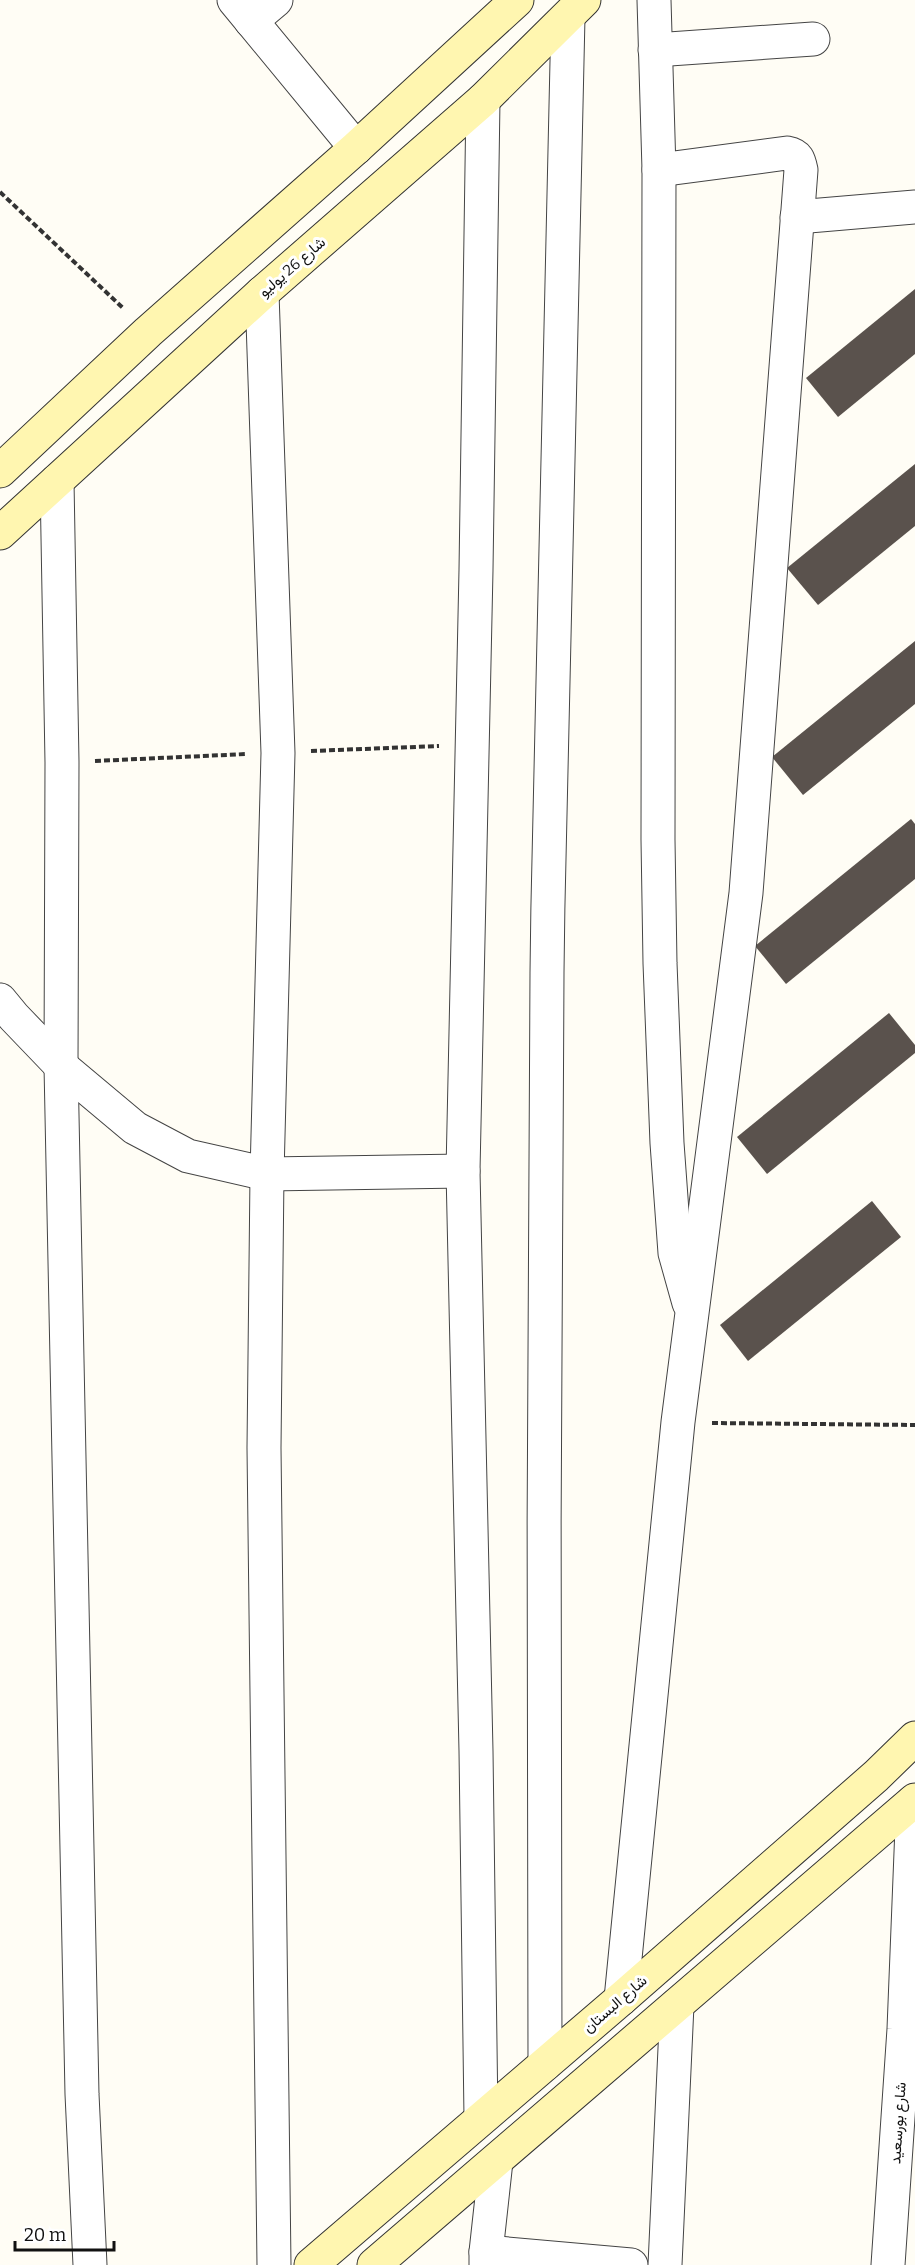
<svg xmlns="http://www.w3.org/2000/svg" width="915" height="2265" font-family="Bitter,Vazirmatn,serif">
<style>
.building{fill:#5a524d}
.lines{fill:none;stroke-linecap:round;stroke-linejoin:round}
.minor-casing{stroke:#444;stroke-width:35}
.tertiary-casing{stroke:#444;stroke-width:35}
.secondary-casing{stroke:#333;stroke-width:35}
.path{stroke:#333;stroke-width:4;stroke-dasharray:6 3;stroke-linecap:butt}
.minor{stroke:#fff;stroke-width:33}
.tertiary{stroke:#fff;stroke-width:33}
.secondary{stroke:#fff6b0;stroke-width:33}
.labels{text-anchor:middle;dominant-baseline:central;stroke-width:6;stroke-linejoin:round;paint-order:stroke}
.street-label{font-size:15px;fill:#111;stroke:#fff}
</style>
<rect width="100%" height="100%" fill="#fffdf5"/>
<g class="building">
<polygon points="915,289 915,354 838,417 806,378"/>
<polygon points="915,464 915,526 818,605 787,568"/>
<polygon points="915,641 915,704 803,795 772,757"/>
<polygon points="911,819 915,824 915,879 786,984 755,946"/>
<polygon points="889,1013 915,1045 915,1053 767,1174 737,1137"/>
<polygon points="872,1201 901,1237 748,1361 720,1325"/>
</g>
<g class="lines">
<defs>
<g id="minor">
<polyline points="234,0 356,148"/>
<polyline points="654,0 659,170 658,840 660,963 667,1143 675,1253 689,1303"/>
<polyline points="251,21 276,0"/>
<polyline points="655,50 813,39"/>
<polyline points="797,217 915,207"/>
<polyline points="262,293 278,753 267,1174 264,1448 274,2265"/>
<polyline points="57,481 62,762 61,1066 82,2094 90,2265"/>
<polyline points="0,1000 14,1017 61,1066 135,1128 188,1156 267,1174 463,1171"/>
<path d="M621,1999L678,1422L746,893L801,170C799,160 798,155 787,153L659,170"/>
<path d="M545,2064C544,1700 543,1337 547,973C551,654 560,335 568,17"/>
<polyline points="481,2118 476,1751 463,1171 476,570 483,100"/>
<polyline points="486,2252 496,2161"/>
<polyline points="486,2265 486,2252 631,2265"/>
<polyline points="665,2265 677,2005"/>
</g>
<polyline id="tertiary" points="888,2265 904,2029 913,1802"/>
<g id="secondary">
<polyline points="0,471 148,332 356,148 517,0"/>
<polyline points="0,533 262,293 483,100 584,0"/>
<polyline points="311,2265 621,1999 876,1776 915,1738"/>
<polyline points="374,2265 915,1800"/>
</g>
</defs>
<use href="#minor" class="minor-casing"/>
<use href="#tertiary" class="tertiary-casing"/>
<use href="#secondary" class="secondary-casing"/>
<g class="path">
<polyline points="0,192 124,309"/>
<polyline points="311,751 439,746"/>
<polyline points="95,761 247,754"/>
<polyline points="712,1423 915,1425"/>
</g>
<use href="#minor" class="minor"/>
<use href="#tertiary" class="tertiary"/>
<use href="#secondary" class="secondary"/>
</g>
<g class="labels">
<g class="street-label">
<text transform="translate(292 267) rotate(-41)">شارع 26 يوليو</text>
<text transform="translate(615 2004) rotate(-41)">شارع البستان</text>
<text transform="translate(898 2123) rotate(-86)">شارع بورسعيد</text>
</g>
</g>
<path d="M15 2241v9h99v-9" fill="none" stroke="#111111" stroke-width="3"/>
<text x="24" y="2241" font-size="18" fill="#111111" stroke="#ffffff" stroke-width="4.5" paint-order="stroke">20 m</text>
</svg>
